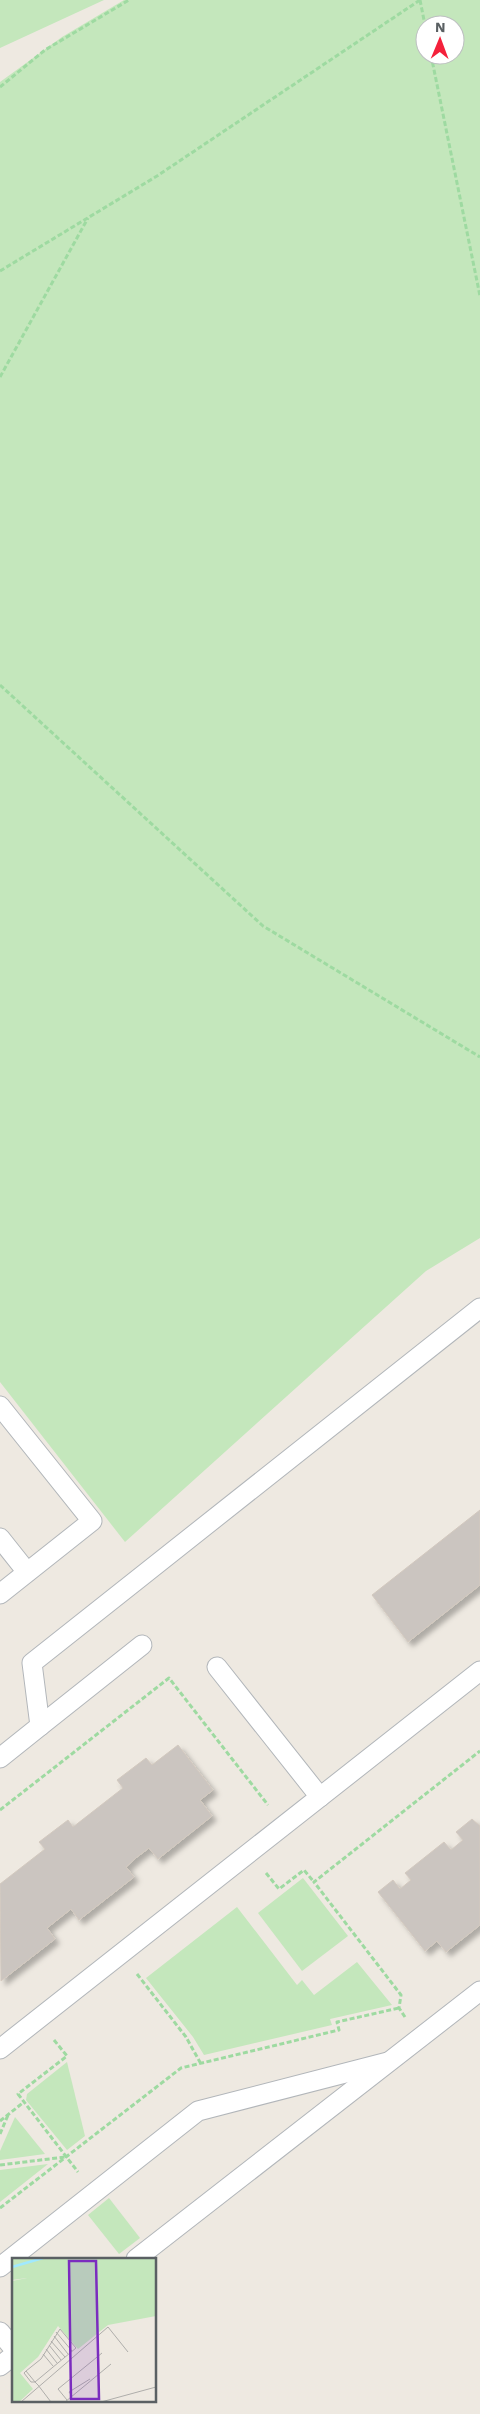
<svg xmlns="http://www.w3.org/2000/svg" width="480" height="2414" font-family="'Work Sans',sans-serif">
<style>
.green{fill:#c4e7bc;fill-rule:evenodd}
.building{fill:#cbc5c0;stroke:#d3c9bf;filter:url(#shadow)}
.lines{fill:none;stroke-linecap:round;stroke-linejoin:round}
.service-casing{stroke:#b2b6ba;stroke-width:21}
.path{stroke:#9edaa1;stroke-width:3;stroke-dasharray:5 2.5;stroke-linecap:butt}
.service{stroke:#fff;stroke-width:19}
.inset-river{fill:none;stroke:#a0e9ff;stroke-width:2.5}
.inset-road{fill:none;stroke:#afaeab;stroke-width:1}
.view{fill:#7b2cbf;fill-opacity:0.15;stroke:#7b2cbf;stroke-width:2.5}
.inset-edge{fill:none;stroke:#5a6063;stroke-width:2.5}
</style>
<defs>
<filter id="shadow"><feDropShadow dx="4.5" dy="4.5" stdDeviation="2.5" flood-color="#0004"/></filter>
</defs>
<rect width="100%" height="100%" fill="#eee9e1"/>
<g class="green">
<polygon points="0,0 104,0 0,48"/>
<path d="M124,0H480V1238L426,1271L125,1542L0,1382V82L62,37ZM425,25H455V55H425Z"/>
<polygon points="303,1878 348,1936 302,1971 258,1913"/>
<polygon points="237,1907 297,1985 302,1980 314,1995 357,1962 392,2005 330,2019 332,2025 204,2055 193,2037 146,1978"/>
<polygon points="67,2062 85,2136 67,2150 26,2100 27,2094"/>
<polygon points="15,2117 45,2154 0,2160 0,2151"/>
<polygon points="48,2164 0,2202 0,2170"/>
<polygon points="109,2198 140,2238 119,2254 88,2215"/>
</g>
<g class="building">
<polygon points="480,1510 480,1585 408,1642 372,1595"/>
<polygon points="178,1745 213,1790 200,1800 212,1816 158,1859 149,1848 137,1857 126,1867 134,1877 79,1920 71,1909 47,1928 55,1939 1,1981 0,1884 45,1849 39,1842 68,1820 73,1827 123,1788 117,1780 146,1758 152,1765"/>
<polygon points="472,1819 480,1826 480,1925 446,1952 437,1941 425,1951 378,1892 393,1880 400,1889 411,1880 405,1873 444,1842 451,1850 463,1840 456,1832"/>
</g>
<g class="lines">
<defs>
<g id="service">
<polyline points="0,1406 92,1521 0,1594"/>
<polyline points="0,1538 27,1572"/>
<polyline points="217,1667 320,1797"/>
<polyline points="40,1726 142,1645"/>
<polyline points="0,1758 40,1726 32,1663 480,1308"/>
<polyline points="0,2049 480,1671"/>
<polyline points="136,2259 480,1991"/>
<polyline points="0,2267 198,2111 388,2062"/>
<polyline points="0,2332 14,2349"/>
<polyline points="0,2366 14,2355"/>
</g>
</defs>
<use href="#service" class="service-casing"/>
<g class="path">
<polyline points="420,0 425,25"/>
<polyline points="431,55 480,296"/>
<polyline points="0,87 45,50 129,0"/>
<polyline points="0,271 157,176 420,0"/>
<polyline points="0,377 88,218"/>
<polyline points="0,685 263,926 480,1057"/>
<polyline points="0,1810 169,1678 268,1805"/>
<polyline points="266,1873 279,1889 304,1870 314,1882"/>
<polyline points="137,1974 186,2037 201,2064"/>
<polyline points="405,2017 399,2008 401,1995 314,1882 480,1751"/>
<polyline points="54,2040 67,2056 18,2094 78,2172"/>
<polyline points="0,2121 24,2102"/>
<polyline points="0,2134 8,2115"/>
<polyline points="0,2165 65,2157"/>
<polyline points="0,2208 181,2068 339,2030 337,2022 399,2008"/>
</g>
<use href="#service" class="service"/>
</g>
<g transform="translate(12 2258)">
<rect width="144" height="144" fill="#eee9e1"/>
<path d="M0,0H144V58L96,67L66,91L46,68L26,99L8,115L21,131L7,144H0V23L15,20L0,22Z" fill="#c4e7bc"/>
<path class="inset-river" d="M0,9L31,0"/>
<path class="inset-road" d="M44,74L60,93M42,78L56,96M39,83L53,99M37,87L49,102M34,91L45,105M31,96L41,108M14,113L12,115L19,124H23L64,90L48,71L29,101L14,113L23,124L26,127L39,144M60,138L57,134L78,121M55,142L46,131L90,95M9,144L96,69L116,94M53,144L99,106M89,144L144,129"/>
<path class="view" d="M57,3H84L87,141H59Z"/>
<rect width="144" height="144" class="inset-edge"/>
</g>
<g transform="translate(440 40) rotate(1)"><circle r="24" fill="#ffffff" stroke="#bdbfc1"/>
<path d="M0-4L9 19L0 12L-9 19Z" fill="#f4213b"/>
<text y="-8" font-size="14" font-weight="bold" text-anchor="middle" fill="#5a6063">N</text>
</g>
</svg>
